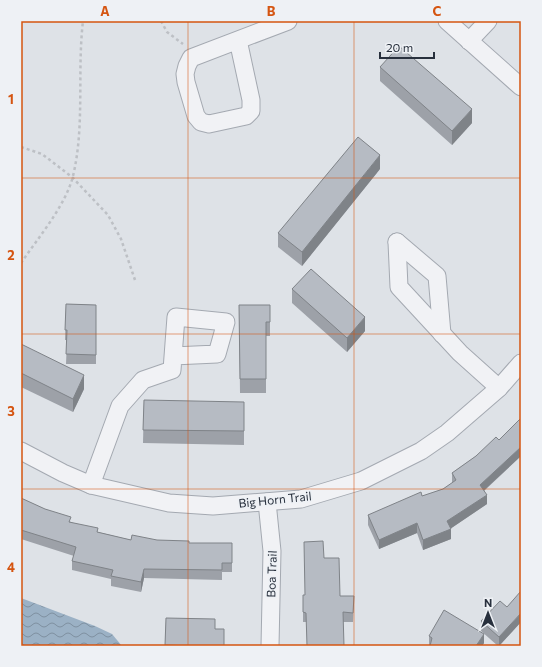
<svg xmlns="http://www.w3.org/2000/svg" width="542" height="667" font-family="Commissioner,sans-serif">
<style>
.water{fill:url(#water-waves)}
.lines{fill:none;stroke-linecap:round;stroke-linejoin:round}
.minor-casing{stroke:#a4a9b1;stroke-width:19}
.path{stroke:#bdc0c5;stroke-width:2.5;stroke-dasharray:3 3;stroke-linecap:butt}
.minor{stroke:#f1f2f5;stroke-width:17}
.wall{fill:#9da1a8}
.shaded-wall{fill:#7f8388}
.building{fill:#b6bbc3;stroke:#7f8388}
.grid{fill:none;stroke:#d55511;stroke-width:1;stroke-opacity:0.55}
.labels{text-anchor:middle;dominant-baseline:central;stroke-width:3.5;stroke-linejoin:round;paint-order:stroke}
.street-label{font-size:12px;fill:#28303d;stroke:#eef1f5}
.neatline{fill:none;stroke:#d55511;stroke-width:1.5}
.grid-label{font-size:13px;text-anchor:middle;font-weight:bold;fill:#d55511}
</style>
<defs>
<pattern id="water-waves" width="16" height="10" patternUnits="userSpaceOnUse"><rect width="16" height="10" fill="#9bb1c5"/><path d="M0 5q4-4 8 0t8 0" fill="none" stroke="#7e90a1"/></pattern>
</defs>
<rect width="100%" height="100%" fill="#dee2e7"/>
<polygon class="water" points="21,598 95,626 112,634 122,646 21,646"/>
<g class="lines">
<defs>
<g id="minor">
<polyline points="447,21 521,87"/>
<polyline points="238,40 251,100 251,111 246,116 209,124 201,122 196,116 186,82 185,74 187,66 191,58 288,21"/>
<polyline points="469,41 488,21"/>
<polyline points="397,242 399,287 460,353 499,388"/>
<polyline points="397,242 437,276 442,334"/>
<polyline points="21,451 63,473 91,485 169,503 213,506 301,499 361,481 421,451 447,433 499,388 521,363"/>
<polyline points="91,485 120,406 143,380 172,370 176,317 226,322 217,354 173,356"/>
<polyline points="267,502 272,551 270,646"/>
</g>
</defs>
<use href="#minor" class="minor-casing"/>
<g class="path">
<polyline points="161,21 167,32 183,44"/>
<polyline points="21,147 42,154 72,177 108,215 121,239 135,280"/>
<path d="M21,263C38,238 66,205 73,176C85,126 77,72 83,21"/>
</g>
<use href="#minor" class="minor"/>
</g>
<g class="wall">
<polygon points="380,67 472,123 452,145 380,81"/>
<polygon points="380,169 302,266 278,247 278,233"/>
<polygon points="292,289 365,331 347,352 292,303"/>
<polygon points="66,304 96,305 96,364 66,364 67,340 65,340"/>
<polygon points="239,305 270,305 270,336 266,336 266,393 240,393"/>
<polygon points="21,344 84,389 73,412 21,387"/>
<polygon points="144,400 244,416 244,445 143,443"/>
<polygon points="521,418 521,456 484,491 487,504 450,529 451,539 423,550 417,533 379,549 368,525 368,515 443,489 452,483 452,473 499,440"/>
<polygon points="21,498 71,522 98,532 131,540 157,540 189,543 232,543 232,572 222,572 222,580 144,578 141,592 111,586 111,579 72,570 72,561 74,556 21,539"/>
<polygon points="324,558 340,596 354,596 353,622 303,622 303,595 305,595"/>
<polygon points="166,618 215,629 224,646 165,646"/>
<polygon points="481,621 521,622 499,646 498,646 481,631"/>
<polygon points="429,636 484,643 482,646 430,646 429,645"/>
</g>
<g class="shaded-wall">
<polygon points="472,109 472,123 452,145 452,131"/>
<polygon points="380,155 380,169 302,266 302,252"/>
<polygon points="365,317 365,331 347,352 347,338"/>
<polygon points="84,375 84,389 73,412 73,399"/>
<polygon points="521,447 521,456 480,494 480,485"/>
<polygon points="487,495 487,504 447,531 447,521"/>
<polygon points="417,523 417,533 379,549 379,540"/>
<polygon points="451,529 451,539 423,550 423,540"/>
<polygon points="144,569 144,578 141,592 141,582"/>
<polygon points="521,613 521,622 499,646 499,637"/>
<polygon points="484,634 484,643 482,646 476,646"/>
</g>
<g class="building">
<polygon points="399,46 472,109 452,131 380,67"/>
<polygon points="358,137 380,155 302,252 278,233"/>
<polygon points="311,269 365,317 347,338 292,289"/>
<polygon points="66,304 96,305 96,355 66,354 67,330 65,330"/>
<polygon points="239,305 270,305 270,322 266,322 266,379 240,379"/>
<polygon points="21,344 84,375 73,399 21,373"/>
<polygon points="144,400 244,402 244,431 143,430"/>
<polygon points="521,418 521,447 480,485 487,495 447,521 451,529 423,540 417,523 379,540 368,515 421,492 422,496 443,489 456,480 452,473 476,456 496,437 499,440"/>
<polygon points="21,498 45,509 71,517 69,522 98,528 97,532 131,540 132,535 157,540 189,541 189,543 232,543 232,563 222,563 222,570 144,569 141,582 111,576 113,570 72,561 76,547 21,530"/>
<polygon points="323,541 324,558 339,558 340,596 354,596 353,613 343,612 344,646 307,646 306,613 303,612 303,595 305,595 304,542"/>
<polygon points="521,591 521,613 499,637 481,621 500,601 507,607"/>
<polygon points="444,610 484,634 476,646 430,646 432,638 429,636"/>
<polygon points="166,618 215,619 215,629 224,629 224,646 189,646 165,645"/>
</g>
<path class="grid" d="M188,21V646M354,21V646M21,178H521M21,334H521M21,489H521"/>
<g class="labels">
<g class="street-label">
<text transform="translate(275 499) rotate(-6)">Big Horn Trail</text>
<text transform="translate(271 574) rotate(-88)">Boa Trail</text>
</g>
</g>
<rect width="542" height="667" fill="none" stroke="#eef1f5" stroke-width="44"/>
<g transform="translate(488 613)" stroke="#eef1f5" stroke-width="3" paint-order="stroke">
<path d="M0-3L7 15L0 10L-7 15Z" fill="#28303d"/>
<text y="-6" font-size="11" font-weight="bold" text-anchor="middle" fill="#28303d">N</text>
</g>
<path d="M380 52v6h54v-6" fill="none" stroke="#28303d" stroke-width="2"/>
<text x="386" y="52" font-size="12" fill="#28303d" stroke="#eef1f5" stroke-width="3" paint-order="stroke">20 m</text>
<rect x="22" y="22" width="498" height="623" class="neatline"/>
<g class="grid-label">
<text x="105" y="16">A</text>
<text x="271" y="16">B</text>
<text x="437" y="16">C</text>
<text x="11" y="104">1</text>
<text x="11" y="260">2</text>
<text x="11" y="416">3</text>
<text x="11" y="572">4</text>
</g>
</svg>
